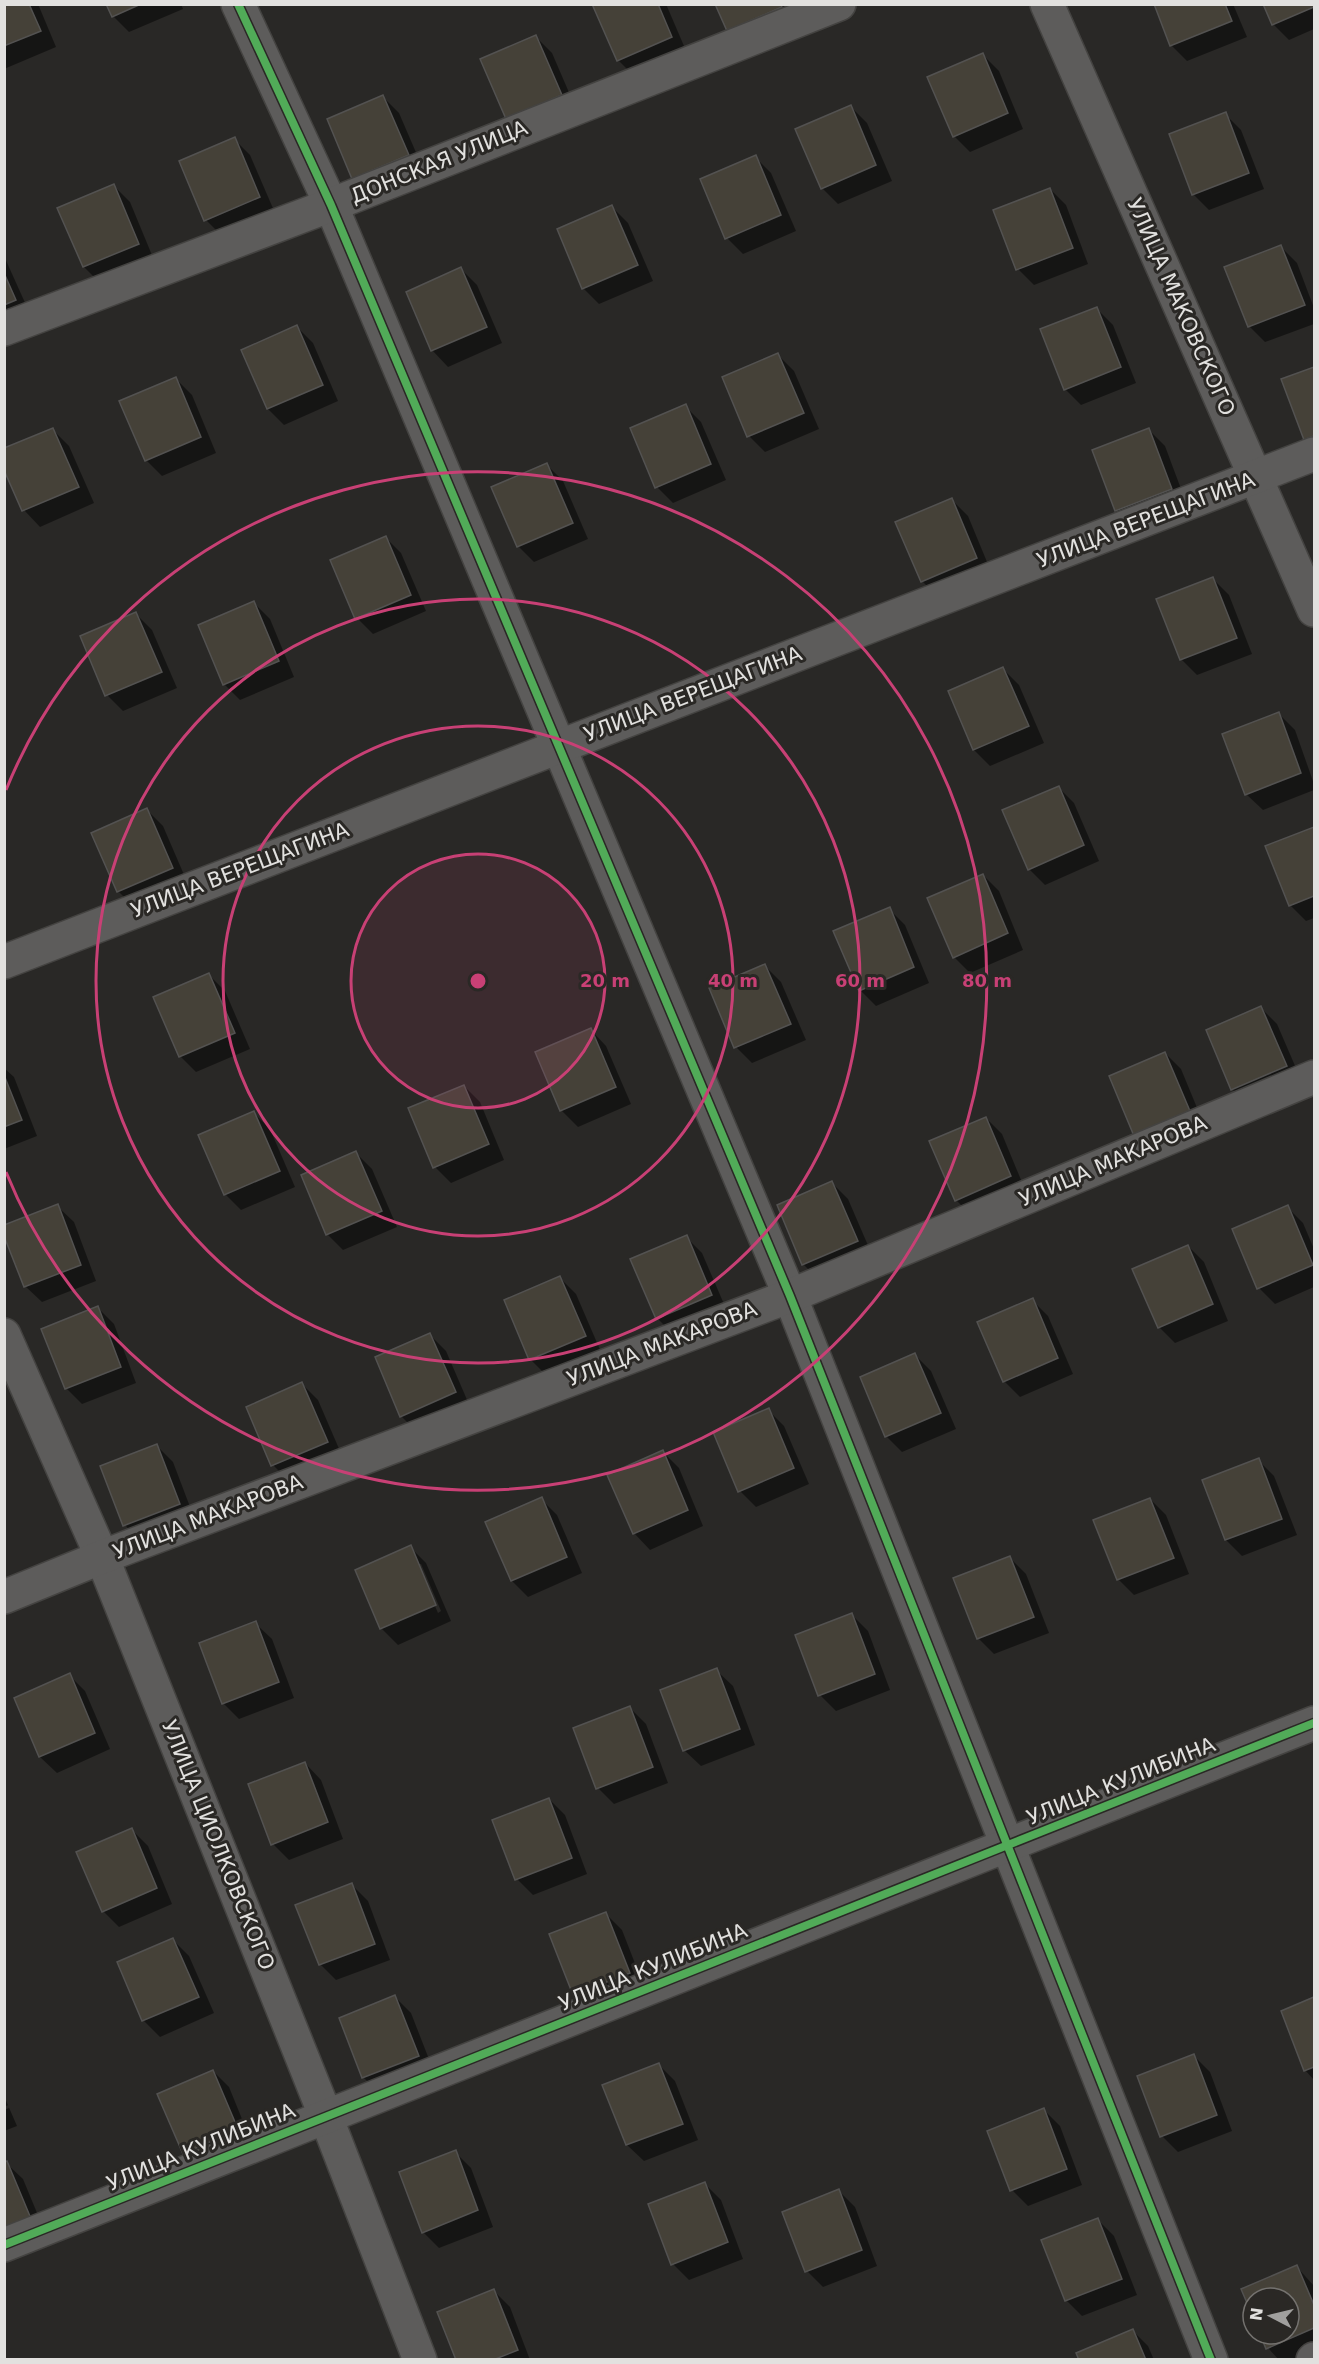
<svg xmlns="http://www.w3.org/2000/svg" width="1319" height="2364" font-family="'DejaVu Sans',sans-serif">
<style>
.shadow{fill:#0007;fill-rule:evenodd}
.building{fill:#454138;stroke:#535251;stroke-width:1.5}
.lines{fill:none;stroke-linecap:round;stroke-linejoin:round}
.street-casing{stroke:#444341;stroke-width:36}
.street{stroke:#5d5c5b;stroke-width:33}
.cycleway-casing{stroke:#2a2825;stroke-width:11}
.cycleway{stroke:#51ab58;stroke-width:8}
.ring{fill:none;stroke:#c84075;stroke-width:3}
.labels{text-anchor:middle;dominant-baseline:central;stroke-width:6;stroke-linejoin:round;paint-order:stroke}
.street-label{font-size:21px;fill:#e2e1df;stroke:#2a2825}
.centre{fill:#c84075;stroke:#2a2825;stroke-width:3}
.ring-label{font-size:18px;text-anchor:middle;font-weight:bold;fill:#c84075;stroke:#2a2825;stroke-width:6;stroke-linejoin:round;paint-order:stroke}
</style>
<rect width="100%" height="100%" fill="#292826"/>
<g class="shadow">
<polygon points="4,4 38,4 56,47 4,69"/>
<polygon points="108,4 181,4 183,9 129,32 113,16"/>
<polygon points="594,4 666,4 687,53 634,76 618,60"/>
<polygon points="717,4 789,4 797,23 744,46"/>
<polygon points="1155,4 1233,4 1247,37 1187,61 1171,45"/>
<polygon points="1265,4 1314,4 1314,29 1289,40 1273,24"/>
<polygon points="536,37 552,53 577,111 523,134"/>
<polygon points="983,55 999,71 1023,129 970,152 954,136"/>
<polygon points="383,97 399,113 424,171 370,194 354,178"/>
<polygon points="851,107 867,123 892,181 838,204 822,188"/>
<polygon points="1225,114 1241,130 1264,189 1209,210 1193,194"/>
<polygon points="234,139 250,155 275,213 222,236 206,220"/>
<polygon points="755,157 771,173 796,231 743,254 727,238"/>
<polygon points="114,186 130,202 154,260 100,283 84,267 59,208"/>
<polygon points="1050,189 1066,205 1088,264 1034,285 1018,269"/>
<polygon points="612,207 628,223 653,281 599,304 583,288"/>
<polygon points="1281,247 1297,263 1314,308 1314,324 1265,342 1249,326"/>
<polygon points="4,256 31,316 4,328"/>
<polygon points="461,269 477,285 502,343 448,367 432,350 407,292"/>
<polygon points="1097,309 1113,325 1136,383 1081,405 1065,389"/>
<polygon points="297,327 313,343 338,401 284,425 268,409 243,350"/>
<polygon points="778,355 794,371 819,429 765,452 749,436 724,378"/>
<polygon points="1314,368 1314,449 1305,439 1282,380"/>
<polygon points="176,379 192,395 216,453 162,476 146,460"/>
<polygon points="685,406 701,422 726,480 673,503 657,487"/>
<polygon points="53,430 69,446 94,503 40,527 24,510 4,466"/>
<polygon points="1149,430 1165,446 1187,505 1133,526 1116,510"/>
<polygon points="547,465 563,481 588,539 534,562 518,546"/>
<polygon points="952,500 968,516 992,574 938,597 922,581"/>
<polygon points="385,537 401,553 426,611 373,634 357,618 332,560"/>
<polygon points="1213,579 1229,595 1252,654 1197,675 1181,659"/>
<polygon points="254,603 270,619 294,677 240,700 224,684"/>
<polygon points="136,614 152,630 177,688 123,711 107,695"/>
<polygon points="1003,669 1019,685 1044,743 990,766 974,750 949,691"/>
<polygon points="1279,714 1295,730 1314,784 1314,790 1263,810 1246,794"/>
<polygon points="1058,787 1074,803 1099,861 1045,885 1029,869"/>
<polygon points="147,810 163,826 188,884 134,907 118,891"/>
<polygon points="1314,828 1314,918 1306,921 1290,905 1267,847"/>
<polygon points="983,875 999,891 1023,950 970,973 954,957"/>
<polygon points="889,909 905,925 929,983 876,1006 860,990"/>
<polygon points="765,966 781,982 806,1040 752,1063 736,1047"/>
<polygon points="209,975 225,991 250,1049 196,1072 180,1056"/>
<polygon points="1261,1008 1277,1024 1302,1082 1248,1105 1232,1089"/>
<polygon points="590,1029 606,1046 631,1104 578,1127 562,1111 537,1052"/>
<polygon points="1165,1053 1181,1069 1205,1127 1151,1151"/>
<polygon points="4,1068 14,1077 37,1136 4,1149"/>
<polygon points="464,1086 480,1102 504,1160 451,1183 435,1167 410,1109"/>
<polygon points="254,1113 270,1129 295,1187 241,1210 225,1194"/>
<polygon points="986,1118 1002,1134 1026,1192 972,1216 956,1200"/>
<polygon points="356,1153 372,1169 397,1227 343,1250 327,1234"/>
<polygon points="832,1183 848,1199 873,1257 819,1280 803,1264"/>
<polygon points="57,1206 74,1222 96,1281 42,1302 25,1286"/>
<polygon points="1287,1207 1303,1223 1314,1249 1314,1287 1275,1304 1259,1288"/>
<polygon points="686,1237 702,1253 727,1311 673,1334 657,1318"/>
<polygon points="1188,1246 1204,1262 1228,1321 1175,1343 1159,1327"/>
<polygon points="560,1278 576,1294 601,1352 546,1375 530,1359"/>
<polygon points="1032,1300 1048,1316 1073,1374 1020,1397 1004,1381"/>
<polygon points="98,1308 114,1324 136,1383 82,1404 66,1388"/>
<polygon points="430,1335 446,1351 471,1409 417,1432 401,1416"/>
<polygon points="915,1355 931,1371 956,1429 902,1452 886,1436"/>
<polygon points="302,1384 318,1400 343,1458 289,1481 273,1465 248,1407"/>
<polygon points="768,1410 784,1426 809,1484 756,1507 740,1491"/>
<polygon points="157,1446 173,1462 195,1520 141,1542 125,1525 102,1467"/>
<polygon points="663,1452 679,1468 703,1526 650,1550 634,1533"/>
<polygon points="1258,1460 1274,1476 1297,1535 1242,1556 1226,1540 1204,1481"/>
<polygon points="541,1499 557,1515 582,1573 528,1597 512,1581"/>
<polygon points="1150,1499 1166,1515 1189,1574 1134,1595 1118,1579"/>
<path d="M410,1547L426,1563L451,1621L398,1645L382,1629L357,1571ZM417,1564H421L441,1611L438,1613Z"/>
<polygon points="1010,1558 1026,1574 1049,1633 994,1654 978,1638"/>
<polygon points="852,1615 868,1631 890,1690 836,1711 820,1695"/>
<polygon points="255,1623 272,1639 294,1698 239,1719 223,1703"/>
<polygon points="716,1670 733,1686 755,1745 701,1766 684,1750"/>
<polygon points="69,1675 85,1691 110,1749 57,1773 40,1757 16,1698"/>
<polygon points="630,1708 646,1724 668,1783 614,1804 598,1788"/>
<polygon points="305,1763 321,1780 343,1839 289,1860 273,1844"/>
<polygon points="549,1799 565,1815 587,1874 533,1895 517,1879"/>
<polygon points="132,1830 148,1846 172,1904 119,1927 103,1911"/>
<polygon points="352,1885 368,1901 390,1960 336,1980 320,1964"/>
<polygon points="606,1914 622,1930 645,1989 591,2010 575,1994"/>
<polygon points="173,1940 189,1956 214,2013 160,2037 144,2021 119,1962"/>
<polygon points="395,1997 411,2013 434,2072 380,2094 364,2078 341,2019"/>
<polygon points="1314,1999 1314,2080 1305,2070 1283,2011"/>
<polygon points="1194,2056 1210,2072 1232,2131 1178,2152 1162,2136"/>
<polygon points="659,2065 675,2081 698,2140 644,2161 627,2145 604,2086"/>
<polygon points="213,2071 229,2087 253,2146 200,2169 184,2153"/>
<polygon points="4,2096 17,2126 4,2131 4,2110 9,2108 8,2105 4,2107"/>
<polygon points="1044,2110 1060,2126 1082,2185 1028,2206 1012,2190 989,2131"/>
<polygon points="455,2152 471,2168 493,2227 439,2248 423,2232"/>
<polygon points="6,2163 23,2179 47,2237 4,2255"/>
<polygon points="705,2184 721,2200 743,2259 689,2280 673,2264"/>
<polygon points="839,2191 855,2207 877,2266 823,2287 807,2271"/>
<polygon points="1098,2220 1114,2236 1137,2295 1082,2316 1066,2300"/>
<polygon points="1297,2267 1314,2286 1314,2351 1294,2360 1279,2360 1268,2348 1262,2334 1289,2334 1289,2298 1253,2298 1253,2314 1243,2290"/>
<polygon points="494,2291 510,2307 530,2360 457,2360"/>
<polygon points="1132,2330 1148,2346 1154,2360 1080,2360"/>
</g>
<g class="building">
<polygon points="4,4 29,4 41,31 4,46"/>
<polygon points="106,4 141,4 112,17"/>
<polygon points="592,4 658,4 672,37 617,61"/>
<polygon points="715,4 781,4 782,7 727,31"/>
<polygon points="1154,4 1225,4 1232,21 1170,46"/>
<polygon points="1263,4 1314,4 1314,7 1272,25"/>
<polygon points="536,35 562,95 506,119 480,59"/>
<polygon points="983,53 1008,113 953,137 927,77"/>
<polygon points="383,95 409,155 352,179 327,119"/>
<polygon points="851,105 876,165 821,189 795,129"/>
<polygon points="1226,112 1249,173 1192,195 1169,134"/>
<polygon points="235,137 260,197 204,221 179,161"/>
<polygon points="756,155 781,215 725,239 700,179"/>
<polygon points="114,184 139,244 83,267 57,208"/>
<polygon points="1050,188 1073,248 1016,270 993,210"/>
<polygon points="612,205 638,265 582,289 557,229"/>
<polygon points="1281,245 1305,305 1248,327 1224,267"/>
<polygon points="461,267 487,327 431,351 406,292"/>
<polygon points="4,273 16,300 4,305"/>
<polygon points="1097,307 1121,367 1064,390 1040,329"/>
<polygon points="297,325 323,385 267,409 241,350"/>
<polygon points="778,353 804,413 747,437 722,377"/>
<polygon points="1314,367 1314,436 1304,440 1281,379"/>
<polygon points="176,377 201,437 145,461 119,401"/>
<polygon points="686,404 711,464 655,488 630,428"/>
<polygon points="53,428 79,487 22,511 4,470 4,448"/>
<polygon points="1149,428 1172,489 1115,511 1092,450"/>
<polygon points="547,463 573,523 517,547 491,487"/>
<polygon points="952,498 977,558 921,582 895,522"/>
<polygon points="386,536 411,595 355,619 330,560"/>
<polygon points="1213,577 1237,638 1180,660 1156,599"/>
<polygon points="254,601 279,661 223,685 198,625"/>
<polygon points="136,612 162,672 105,696 80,636"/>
<polygon points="1003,667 1029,726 973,750 948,691"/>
<polygon points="1279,712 1301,773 1245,795 1222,734"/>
<polygon points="1059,786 1084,845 1028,870 1002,810"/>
<polygon points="147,808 173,868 117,892 91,833"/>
<polygon points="1314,827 1314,896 1289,906 1265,846"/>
<polygon points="983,874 1008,933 953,958 927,898"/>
<polygon points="890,907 914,967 859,991 833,931"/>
<polygon points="765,964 791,1024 734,1048 709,988"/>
<polygon points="209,973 235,1033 179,1057 153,997"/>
<polygon points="1261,1006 1287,1066 1231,1090 1206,1030"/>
<polygon points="591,1028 616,1087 560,1111 535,1052"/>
<polygon points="1165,1052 1190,1111 1134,1136 1109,1076"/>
<polygon points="4,1075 22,1120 4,1127"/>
<polygon points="464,1085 489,1144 433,1168 408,1108"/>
<polygon points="254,1111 280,1171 224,1195 198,1135"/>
<polygon points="986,1117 1011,1176 955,1201 929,1141"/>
<polygon points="356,1151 382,1211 326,1235 301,1175"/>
<polygon points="832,1181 858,1241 802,1265 777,1205"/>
<polygon points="58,1204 81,1265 24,1287 4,1236 4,1225"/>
<polygon points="1288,1205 1313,1265 1257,1289 1232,1229"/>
<polygon points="687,1235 712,1295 656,1319 630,1259"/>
<polygon points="1188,1245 1213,1304 1158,1328 1132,1269"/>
<polygon points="560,1276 586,1336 529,1360 504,1300"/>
<polygon points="1033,1298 1058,1358 1003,1382 977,1322"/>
<polygon points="98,1306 121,1367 65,1389 41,1329"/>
<polygon points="430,1333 456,1392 400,1417 375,1357"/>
<polygon points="915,1353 941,1413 885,1437 860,1377"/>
<polygon points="302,1382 328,1442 271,1466 246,1407"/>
<polygon points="769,1408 794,1468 738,1492 713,1432"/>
<polygon points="157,1444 180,1504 123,1526 100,1466"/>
<polygon points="663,1450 688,1510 633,1534 607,1475"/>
<polygon points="1259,1458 1282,1519 1225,1540 1202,1480"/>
<polygon points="542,1497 567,1557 511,1581 485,1522"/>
<polygon points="1150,1498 1174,1558 1117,1580 1093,1520"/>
<polygon points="411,1545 436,1605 380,1629 355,1570"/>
<polygon points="1010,1556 1034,1617 977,1639 953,1578"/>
<polygon points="852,1613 875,1674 818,1696 795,1635"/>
<polygon points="256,1621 279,1682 222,1704 199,1643"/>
<polygon points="717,1668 740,1729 683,1751 660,1690"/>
<polygon points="70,1673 95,1733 39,1757 14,1698"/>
<polygon points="630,1706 653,1767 596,1789 573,1728"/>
<polygon points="305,1762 328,1822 271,1845 248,1784"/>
<polygon points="549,1798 572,1858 515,1880 492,1820"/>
<polygon points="132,1828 157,1888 102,1912 76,1852"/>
<polygon points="352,1883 375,1944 319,1965 295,1905"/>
<polygon points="606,1912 630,1973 573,1995 549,1934"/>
<polygon points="173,1938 199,1997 142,2021 117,1962"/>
<polygon points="395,1995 419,2056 362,2078 339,2018"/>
<polygon points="1314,1997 1314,2067 1304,2071 1281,2011"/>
<polygon points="1194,2054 1217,2115 1160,2137 1137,2076"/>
<polygon points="659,2063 683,2124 626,2145 602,2085"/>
<polygon points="213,2070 238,2129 183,2154 157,2094"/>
<polygon points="1044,2108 1067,2169 1010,2191 987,2131"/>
<polygon points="456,2150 478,2210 422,2233 399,2172"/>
<polygon points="7,2161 32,2221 4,2233 4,2162"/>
<polygon points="705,2182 728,2242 671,2265 648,2204"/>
<polygon points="839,2189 862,2250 805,2272 782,2212"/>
<polygon points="1098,2218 1122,2279 1065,2301 1041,2240"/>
<polygon points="1297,2265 1314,2305 1314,2328 1266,2349 1260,2334 1289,2334 1289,2298 1253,2298 1253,2317 1241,2289"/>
<polygon points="494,2289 518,2350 493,2360 456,2360 437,2312"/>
<polygon points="1133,2329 1146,2360 1079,2360 1076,2353"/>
</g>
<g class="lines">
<defs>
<g id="street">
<polyline points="238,4 331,205 790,1296 1211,2360"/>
<polyline points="1047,4 1314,610"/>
<polyline points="4,329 331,205 839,4"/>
<polyline points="4,962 1314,454"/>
<polyline points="4,1335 102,1557 326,2117 420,2360"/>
<polyline points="4,1597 102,1557 790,1296 1314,1077"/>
<polyline points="4,2245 1314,1723"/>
<polyline points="1313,2360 1314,2359"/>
</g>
</defs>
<use href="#street" class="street-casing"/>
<use href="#street" class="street"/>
<defs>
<g id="cycleway">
<polyline points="238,4 331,205 790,1296 1211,2360"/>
<polyline points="4,2245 1314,1723"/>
</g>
</defs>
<use href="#cycleway" class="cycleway-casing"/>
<use href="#cycleway" class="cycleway"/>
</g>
<circle cx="478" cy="981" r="127" fill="#c84075" fill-opacity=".12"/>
<g class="ring">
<circle cx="478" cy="981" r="127"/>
<circle cx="478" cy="981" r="255"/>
<circle cx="478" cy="981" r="382"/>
<path d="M6 790A509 509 0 1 1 6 1172"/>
</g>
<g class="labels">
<g class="street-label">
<text transform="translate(439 162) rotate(-22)">ДОНСКАЯ УЛИЦА</text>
<text transform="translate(1181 307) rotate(66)">УЛИЦА МАКОВСКОГО</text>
<text transform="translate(1146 520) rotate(-21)">УЛИЦА ВЕРЕЩАГИНА</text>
<text transform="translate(693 694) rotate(-21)">УЛИЦА ВЕРЕЩАГИНА</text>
<text transform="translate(240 870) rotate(-21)">УЛИЦА ВЕРЕЩАГИНА</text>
<text transform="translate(1113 1161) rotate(-23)">УЛИЦА МАКАРОВА</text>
<text transform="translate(662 1344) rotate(-21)">УЛИЦА МАКАРОВА</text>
<text transform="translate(208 1517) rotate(-21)">УЛИЦА МАКАРОВА</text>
<text transform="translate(1121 1781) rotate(-22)">УЛИЦА КУЛИБИНА</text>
<text transform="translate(218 1845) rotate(68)">УЛИЦА ЦИОЛКОВСКОГО</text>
<text transform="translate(653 1967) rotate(-22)">УЛИЦА КУЛИБИНА</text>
<text transform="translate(201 2147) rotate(-22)">УЛИЦА КУЛИБИНА</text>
</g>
</g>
<circle cx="478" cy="981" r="9" class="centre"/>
<g class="ring-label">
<text x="605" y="987">20 m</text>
<text x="733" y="987">40 m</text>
<text x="860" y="987">60 m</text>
<text x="987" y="987">80 m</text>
</g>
<rect width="1319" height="2364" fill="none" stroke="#e2e1df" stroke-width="12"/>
<g transform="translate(1271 2316) rotate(277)"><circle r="28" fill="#2a2825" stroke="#74726f" stroke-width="1.5"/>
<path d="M0-4.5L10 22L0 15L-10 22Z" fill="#a1a09e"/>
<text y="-9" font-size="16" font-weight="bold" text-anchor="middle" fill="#e2e1df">N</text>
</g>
</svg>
